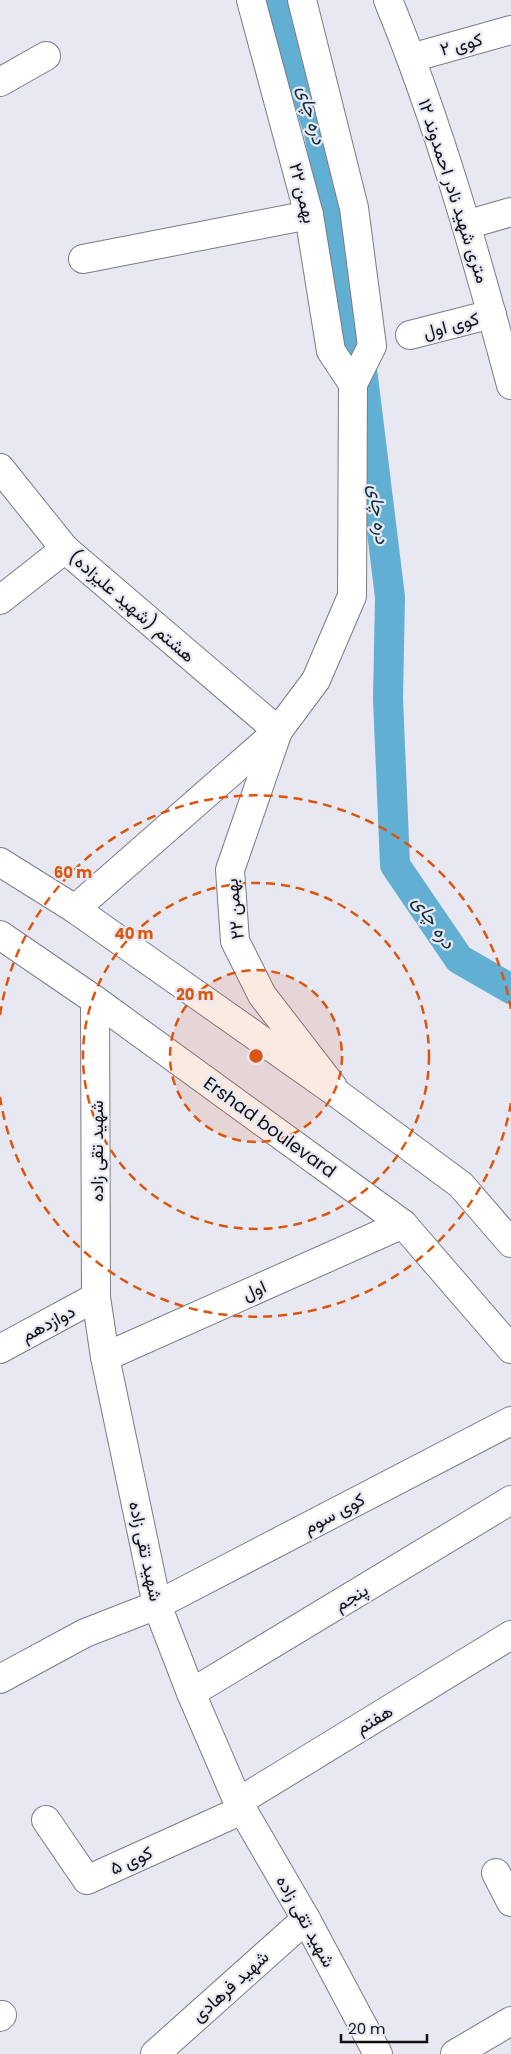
<svg xmlns="http://www.w3.org/2000/svg" width="511" height="2054" font-family="Poppins,Vazirmatn,sans-serif">
<style>
.lines{fill:none;stroke-linecap:round;stroke-linejoin:round}
.canal{stroke:#61afd2;stroke-width:30}
.street-casing{stroke:#7c7c85;stroke-width:30}
.secondary-casing{stroke:#7c7c85;stroke-width:30}
.primary-casing{stroke:#7c7c85;stroke-width:30}
.street{stroke:#fff;stroke-width:28}
.secondary{stroke:#fff;stroke-width:28}
.primary{stroke:#fff;stroke-width:28}
.ring{fill:none;stroke:#dd550c;stroke-width:2.5;stroke-dasharray:9 6}
.labels{text-anchor:middle;dominant-baseline:central;stroke-width:4.5;stroke-linejoin:round;paint-order:stroke}
.street-label{font-size:18px;fill:#101014;stroke:#e8e8f3}
.water-label{font-size:19px;font-style:italic;fill:#0a2f3e;stroke:#e8e8f3}
.centre{fill:#dd550c;stroke:#e8e8f3;stroke-width:2.5}
.ring-label{font-size:15px;text-anchor:middle;font-weight:bold;fill:#dd550c;stroke:#e8e8f3;stroke-width:4.5;stroke-linejoin:round;paint-order:stroke}
</style>
<rect width="100%" height="100%" fill="#e8e8f3"/>
<g class="lines">
<polyline class="canal" points="278,0 319,133 361,361 390,597 388,699 395,865 459,959 511,989"/>
<defs>
<g id="street">
<path d="M388,0C439,124 476,255 511,385"/>
<polyline points="411,58 511,30"/>
<polyline points="0,82 46,56"/>
<polyline points="466,225 511,212"/>
<polyline points="83,259 309,215"/>
<polyline points="410,335 492,314"/>
<polyline points="0,468 65,549 278,731"/>
<polyline points="0,600 65,549"/>
<polyline points="0,1349 96,1297"/>
<polyline points="105,1357 403,1224"/>
<polyline points="0,1679 85,1633 157,1605 511,1421"/>
<polyline points="191,1693 511,1500"/>
<polyline points="238,1802 511,1635"/>
<polyline points="46,1820 87,1880 242,1810"/>
<polyline points="496,1873 511,1902"/>
<polyline points="0,2017 2,2015"/>
<polyline points="155,2054 306,1919"/>
<polyline points="455,2054 511,2021"/>
</g>
<g id="secondary">
<polyline points="251,0 309,215 331,351 353,384"/>
<polyline points="278,731 230,870 235,941 262,995 333,1087"/>
<polyline points="75,909 278,731 316,680 352,596 353,384 372,346 354,208 302,0"/>
<polyline points="95,1000 96,1297 105,1357 157,1605 191,1693 238,1802 306,1919 378,2054"/>
</g>
<g id="primary">
<polyline points="0,862 75,909 338,1094 461,1185 511,1243"/>
<polyline points="0,935 95,1000 403,1224 511,1349"/>
</g>
</defs>
<use href="#street" class="street-casing"/>
<use href="#secondary" class="secondary-casing"/>
<use href="#primary" class="primary-casing"/>
<use href="#street" class="street"/>
<use href="#secondary" class="secondary"/>
<use href="#primary" class="primary"/>
</g>
<circle cx="256" cy="1056" r="86" fill="#dd550c" fill-opacity=".12"/>
<g class="ring">
<circle cx="256" cy="1056" r="86"/>
<circle cx="256" cy="1056" r="173"/>
<path d="M511 1103A259 259 0 0 1 0 1097M0 1015A259 259 0 0 1 511 1009"/>
</g>
<g class="labels">
<g class="street-label">
<text transform="translate(461 44) rotate(-15)">کوی ۲</text>
<text transform="translate(454 191) rotate(72)">۱۲ متری شهید نادر احمدوند</text>
<text transform="translate(303 193) rotate(76)">۲۲ بهمن</text>
<text transform="translate(451 325) rotate(-15)">کوی اول</text>
<text transform="translate(132 606) rotate(41)">هشتم (شهید علیزاده)</text>
<text transform="translate(234 909) rotate(-96)">۲۲ بهمن</text>
<text transform="translate(270 1127) rotate(36)">Ershad boulevard</text>
<text transform="translate(96 1151) rotate(-90)">شهید تقی زاده</text>
<text transform="translate(254 1290) rotate(-24)">اول</text>
<text transform="translate(48 1323) rotate(-28)">دوازدهم</text>
<text transform="translate(334 1513) rotate(-28)">کوی سوم</text>
<text transform="translate(146 1551) rotate(78)">شهید تقی زاده</text>
<text transform="translate(351 1597) rotate(-31)">پنجم</text>
<text transform="translate(374 1719) rotate(-31)">هفتم</text>
<text transform="translate(131 1860) rotate(-24)">کوی ۵</text>
<text transform="translate(306 1921) rotate(61)">شهید تقی زاده</text>
<text transform="translate(230 1986) rotate(-42)">شهید فرهادی</text>
</g>
<g class="water-label">
<text transform="translate(312 115) rotate(75)">دره چای</text>
<text transform="translate(379 514) rotate(83)">دره چای</text>
<text transform="translate(434 922) rotate(56)">دره چای</text>
</g>
</g>
<circle cx="256" cy="1056" r="8" class="centre"/>
<g class="ring-label">
<text x="73" y="878">60 m</text>
<text x="134" y="939">40 m</text>
<text x="195" y="1000">20 m</text>
</g>
<path d="M341 2034v8h86v-8" fill="none" stroke="#101014" stroke-width="2.5"/>
<text x="348" y="2034" font-size="15" fill="#101014" stroke="#e8e8f3" stroke-width="4" paint-order="stroke">20 m</text>
</svg>
